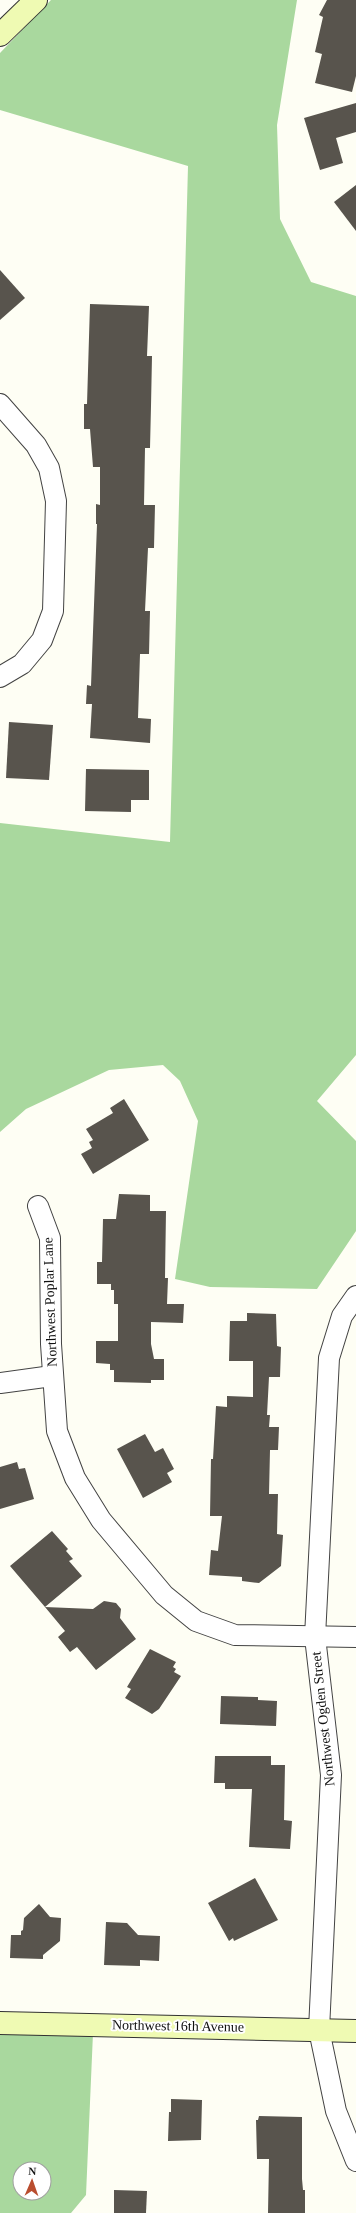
<svg xmlns="http://www.w3.org/2000/svg" width="356" height="2213" font-family="'Times New Roman',serif">
<style>
.forest{fill:#a9d89e;fill-rule:evenodd}
.building{fill:#58544d}
.lines{fill:none;stroke-linecap:round;stroke-linejoin:round}
.street-casing{stroke:#434343;stroke-width:22}
.secondary-casing{stroke:#323232;stroke-width:24}
.street{stroke:#fff;stroke-width:20}
.secondary{stroke:#effab3;stroke-width:22}
.labels{text-anchor:middle;dominant-baseline:central;stroke-width:4;stroke-linejoin:round;paint-order:stroke}
.street-label{font-size:14px;fill:#101010;stroke:#fff}
</style>
<rect width="100%" height="100%" fill="#fefef4"/>
<g class="forest">
<polygon points="51,0 297,0 277,125 280,219 311,282 356,296 356,1055 317,1101 356,1141 356,1231 317,1289 210,1287 175,1279 198,1121 180,1081 163,1065 109,1070 26,1109 0,1132 0,823 170,842 188,166 0,110 0,53"/>
<path d="M0,2032L93,2033L86,2195L71,2213H0ZM20,2169H44V2193H20Z"/>
</g>
<g class="building">
<polygon points="327,0 356,0 356,76 352,92 315,83 322,54 315,52 323,17 319,15"/>
<polygon points="356,103 356,132 336,138 343,163 320,170 304,118"/>
<polygon points="356,185 356,231 334,202"/>
<polygon points="0,270 25,298 0,320"/>
<polygon points="90,304 149,306 147,356 152,356 151,406 150,448 145,448 144,505 155,505 154,548 148,548 145,611 150,611 149,654 140,654 138,718 151,719 150,743 90,738 92,704 86,704 87,685 91,686 97,524 96,524 96,504 100,505 100,467 93,467 90,429 84,429 84,404 87,404"/>
<polygon points="9,722 53,725 49,780 6,778"/>
<polygon points="86,769 149,770 149,800 131,800 131,812 85,811"/>
<polygon points="124,1099 149,1140 93,1174 81,1154 92,1148 89,1142 93,1140 86,1129 113,1113 110,1108"/>
<polygon points="119,1194 150,1195 150,1211 166,1211 165,1278 168,1278 167,1304 184,1304 183,1323 151,1322 151,1344 154,1359 164,1359 164,1380 151,1380 151,1383 114,1382 114,1370 110,1370 110,1364 96,1363 96,1341 118,1341 118,1304 114,1304 114,1290 111,1290 111,1284 97,1284 97,1262 102,1262 103,1219 116,1219"/>
<polygon points="247,1313 276,1314 277,1346 281,1347 280,1377 269,1377 267,1415 270,1415 269,1427 279,1427 278,1450 270,1450 269,1494 278,1494 277,1534 283,1535 281,1566 259,1583 242,1581 242,1577 209,1575 211,1550 218,1551 222,1516 210,1516 211,1459 213,1459 216,1406 227,1407 227,1396 253,1397 253,1361 229,1361 230,1321 247,1321"/>
<polygon points="145,1434 155,1452 163,1448 174,1469 167,1473 172,1482 143,1498 117,1449"/>
<polygon points="17,1462 19,1469 25,1468 34,1499 0,1509 0,1467"/>
<polygon points="52,1531 68,1549 66,1551 73,1559 69,1561 82,1576 45,1607 10,1566"/>
<polygon points="104,1601 116,1603 121,1609 120,1618 136,1639 96,1670 77,1647 70,1652 58,1637 65,1631 45,1607 93,1609"/>
<polygon points="150,1649 176,1662 173,1667 176,1669 174,1672 181,1676 159,1709 152,1714 125,1698 131,1689 127,1687"/>
<polygon points="221,1696 258,1697 258,1700 277,1701 276,1726 220,1724"/>
<polygon points="215,1756 271,1756 271,1765 285,1765 284,1820 292,1821 290,1849 249,1847 252,1789 225,1789 225,1783 214,1783"/>
<polygon points="255,1878 278,1920 234,1941 233,1938 229,1941 208,1903"/>
<polygon points="39,1904 50,1917 61,1918 60,1941 43,1955 43,1959 10,1958 11,1935 21,1935 21,1931 23,1930 24,1918"/>
<polygon points="106,1922 127,1923 138,1935 160,1936 159,1961 140,1960 140,1966 104,1965"/>
<polygon points="171,2099 202,2100 201,2140 168,2141 169,2112 171,2112"/>
<polygon points="259,2116 302,2117 302,2179 303,2190 305,2190 305,2213 268,2213 269,2159 257,2159 256,2120 258,2120"/>
<polygon points="114,2190 147,2191 146,2213 114,2213"/>
</g>
<g class="lines">
<defs>
<g id="street">
<polyline points="0,404 36,445 49,468 56,501 53,611 42,640 22,664 0,677"/>
<polyline points="38,1206 50,1238 51,1344 57,1431 75,1478 101,1520 164,1595 196,1621 235,1635 356,1637"/>
<polyline points="356,1296 342,1316 329,1358 315,1637 331,1775 319,2030 336,2111 356,2161"/>
<polyline points="0,1383 52,1376"/>
</g>
<g id="secondary">
<polyline points="0,35 36,0"/>
<polyline points="0,2023 356,2031"/>
</g>
</defs>
<use href="#street" class="street-casing"/>
<use href="#secondary" class="secondary-casing"/>
<use href="#street" class="street"/>
<use href="#secondary" class="secondary"/>
</g>
<g class="labels">
<g class="street-label">
<text transform="translate(50 1302) rotate(-92)">Northwest Poplar Lane</text>
<text transform="translate(323 1719) rotate(-96)">Northwest Ogden Street</text>
<text transform="translate(178 2026) rotate(1)">Northwest 16th Avenue</text>
</g>
</g>
<g transform="translate(32 2181) rotate(2)"><circle r="19" fill="#ffffff" stroke="#9f9f9f"/>
<path d="M0-3L7 15L0 10L-7 15Z" fill="#b94d2f"/>
<text y="-6" font-size="11" font-weight="bold" text-anchor="middle" fill="#101010">N</text>
</g>
</svg>
